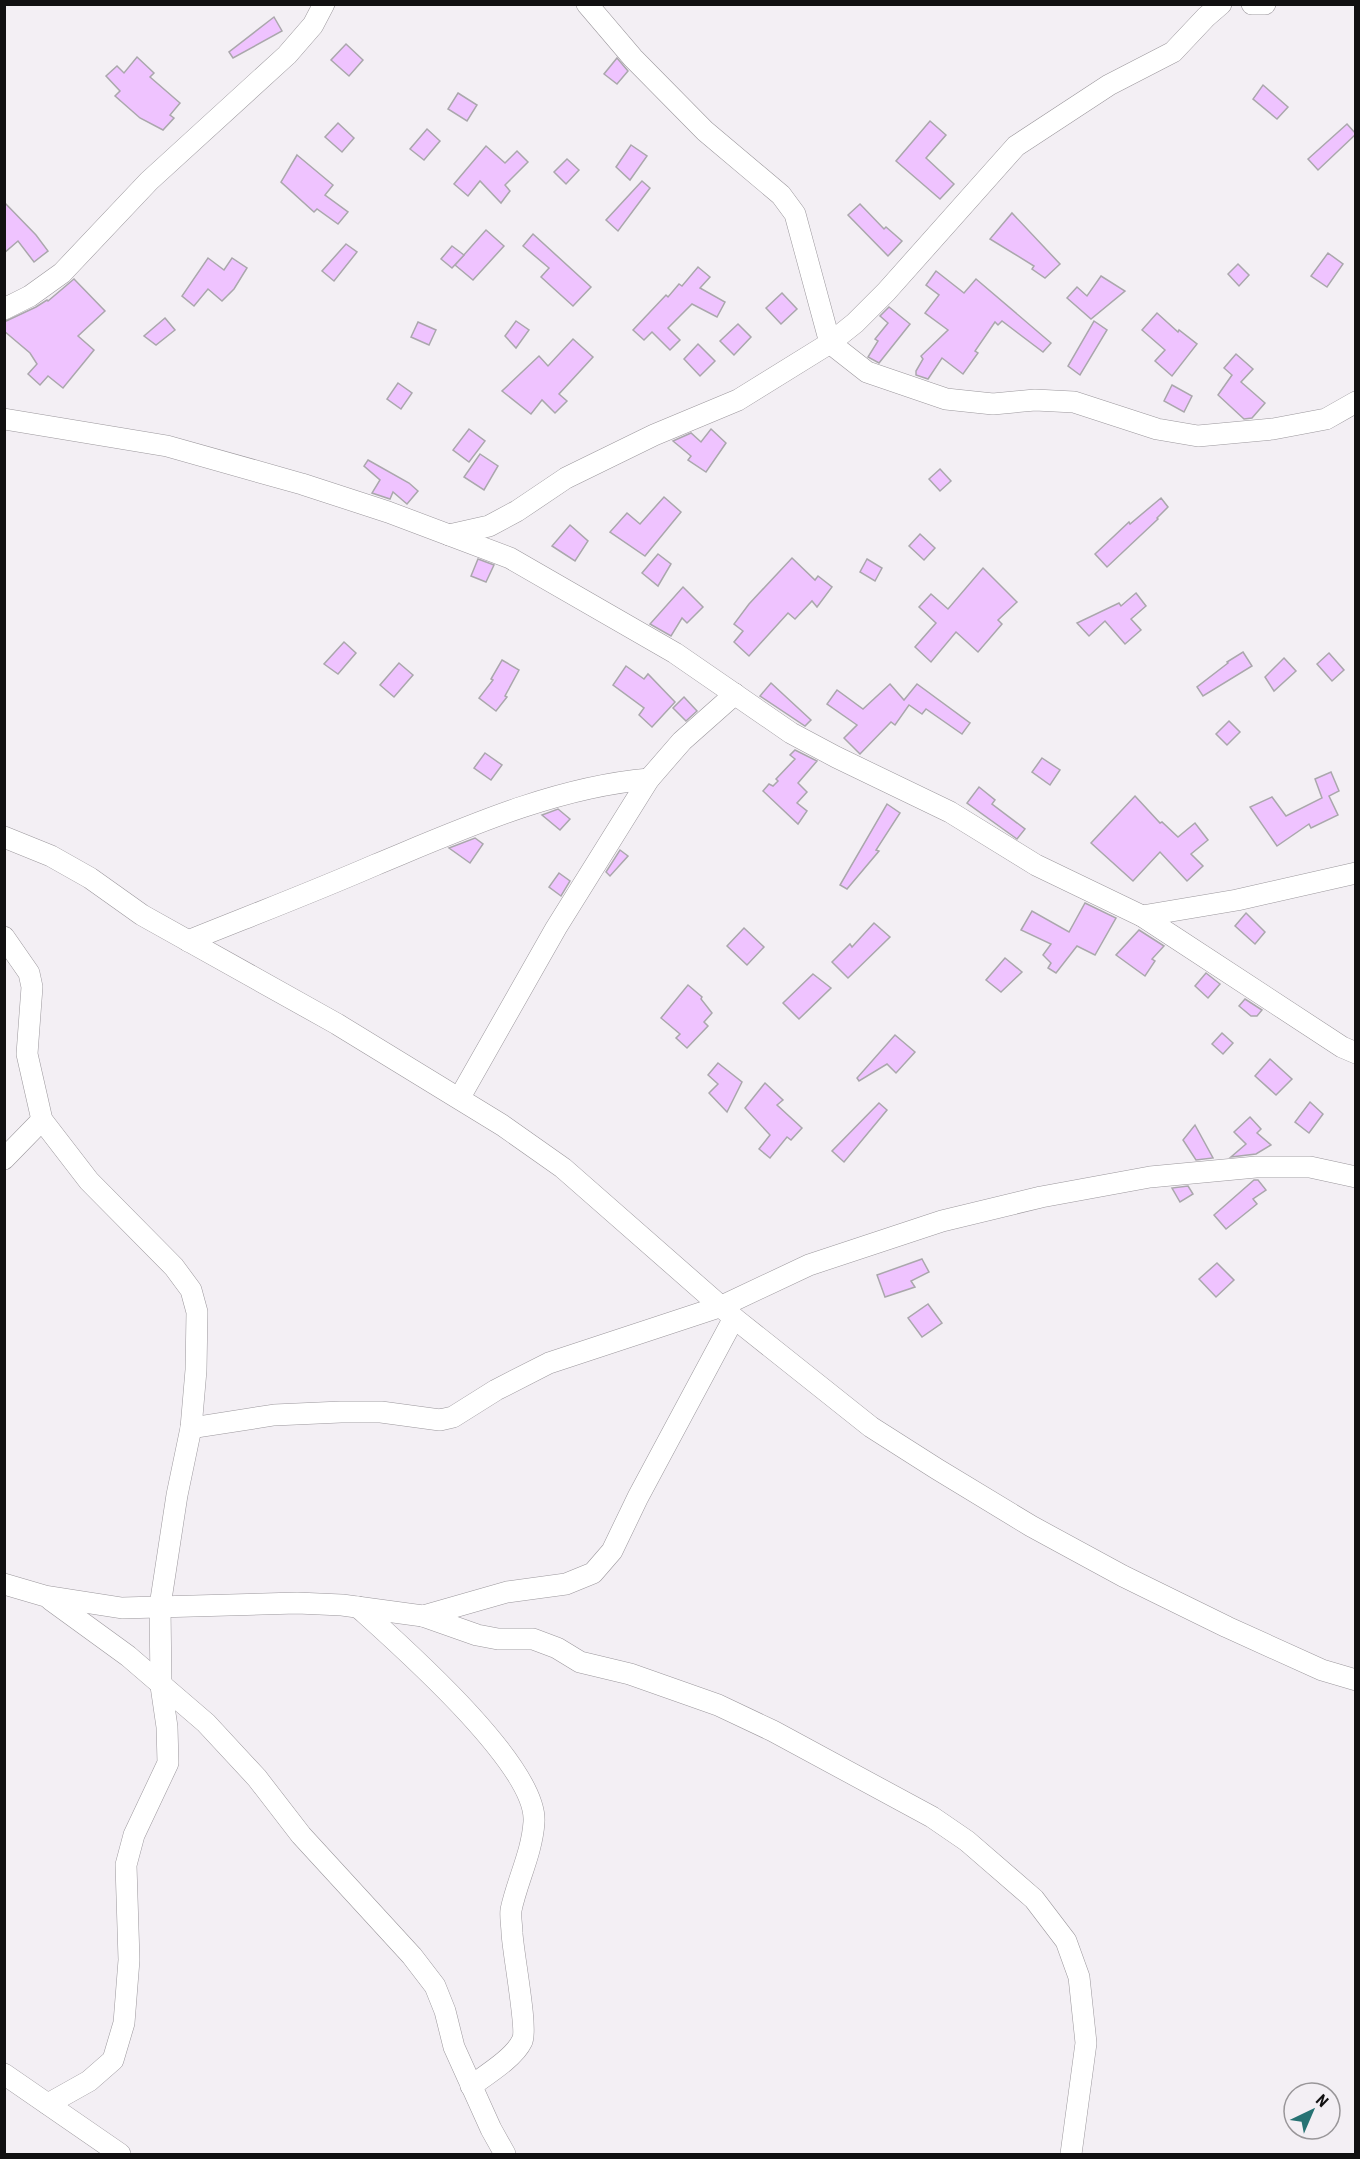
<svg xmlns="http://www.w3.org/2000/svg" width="1360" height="2159" font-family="'Roboto Condensed',sans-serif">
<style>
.building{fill:#efc3ff;stroke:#aaa7ac;stroke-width:1.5}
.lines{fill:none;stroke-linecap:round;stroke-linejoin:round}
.street-casing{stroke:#9b979c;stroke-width:22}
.street{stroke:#fff;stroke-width:21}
</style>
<rect width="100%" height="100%" fill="#f3eff4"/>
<g class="building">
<polygon points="274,17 282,31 233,58 229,52"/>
<polygon points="346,44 363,60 349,76 331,60"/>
<polygon points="137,57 154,73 150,77 180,103 170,115 174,118 163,130 140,118 115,96 120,91 106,76 117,66 124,73"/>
<polygon points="617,58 628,71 617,84 604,74"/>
<polygon points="1263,85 1288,107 1277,119 1253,99"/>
<polygon points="458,93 477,105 467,121 448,109"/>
<polygon points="930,121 946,135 926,158 954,184 940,199 896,161"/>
<polygon points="338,123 354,138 342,152 325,137"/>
<polygon points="1347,124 1356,134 1318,170 1308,159"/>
<polygon points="427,129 440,141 424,160 410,149"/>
<polygon points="631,145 647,156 630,180 616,167"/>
<polygon points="486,146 505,163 517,151 528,162 505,185 510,191 501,203 480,181 468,196 454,184"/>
<polygon points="297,155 333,185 325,195 348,212 338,224 317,209 314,212 281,182"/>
<polygon points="567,159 579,170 566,184 554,172"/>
<polygon points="642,181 650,188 618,231 606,220"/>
<polygon points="4,202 36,235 48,251 34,262 18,241 4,253"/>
<polygon points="860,204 884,229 886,227 902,241 888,256 848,215"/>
<polygon points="1012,213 1060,264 1045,278 1032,269 1034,266 990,239"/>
<polygon points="486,230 504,246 473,280 455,265"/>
<polygon points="533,234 591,287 573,306 541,277 549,268 523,246"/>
<polygon points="346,244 357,252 334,281 322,271"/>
<polygon points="452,246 464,255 452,268 441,259"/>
<polygon points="1328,253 1343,264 1327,287 1311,276"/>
<polygon points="208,258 224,270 232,258 247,268 234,289 222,301 208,289 194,306 182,296"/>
<polygon points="1238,264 1249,275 1239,286 1228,274"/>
<polygon points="698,267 710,277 700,288 725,302 717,317 692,304 668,328 680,340 670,350 652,332 644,340 633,330 666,295 668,297 679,284 682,286"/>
<polygon points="936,271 964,293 976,279 1051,343 1043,352 1002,321 998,325 995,322 975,351 978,353 963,374 942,358 928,379 916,375 916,371 923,359 921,356 948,330 925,313 939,295 926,285"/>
<polygon points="1101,276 1125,291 1091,319 1067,298 1077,287 1087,296"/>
<polygon points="74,279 105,311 78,336 94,350 63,388 48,376 40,385 28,374 37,364 30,353 4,331 4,322 36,307 47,300 48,301"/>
<polygon points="782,293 797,309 781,324 766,308"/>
<polygon points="889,307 910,324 879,363 868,357 878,341 875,339 888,323 880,316"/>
<polygon points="1157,313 1178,332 1179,330 1197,344 1172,376 1155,361 1165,350 1142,330"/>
<polygon points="165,318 175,330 156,345 144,336"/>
<polygon points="516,321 529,330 516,348 505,336"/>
<polygon points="1094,321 1107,330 1080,375 1068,366"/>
<polygon points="418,322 436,330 429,345 411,337"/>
<polygon points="738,324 751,337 734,355 720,341"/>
<polygon points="573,339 593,357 559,394 567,401 555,413 542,400 531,414 502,391 539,356 548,366"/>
<polygon points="698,344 715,361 700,376 684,359"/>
<polygon points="1236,354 1253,369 1241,382 1265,403 1252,418 1244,419 1218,395 1232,375 1224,368"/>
<polygon points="398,383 412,393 401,409 387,399"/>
<polygon points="1172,385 1192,396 1184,412 1164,401"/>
<polygon points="469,429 485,441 469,462 453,450"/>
<polygon points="711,429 726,443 706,472 688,460 691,456 673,441 691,433 701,442"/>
<polygon points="480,454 498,466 484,490 464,477"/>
<polygon points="368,460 409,483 418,491 407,504 393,492 390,499 372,493 380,480 364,466"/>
<polygon points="940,469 951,481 940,491 929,479"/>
<polygon points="664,497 681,512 645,556 610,532 627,513 640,524"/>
<polygon points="1161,498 1168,507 1157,518 1158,519 1107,567 1095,554 1129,522 1130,524"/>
<polygon points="570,525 588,541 575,561 552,546"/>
<polygon points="920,534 935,548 924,560 909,546"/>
<polygon points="658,554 671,564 658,586 642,573"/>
<polygon points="792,558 815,580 818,576 832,587 817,607 812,601 795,619 788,613 749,656 734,642 743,631 734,624 749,604"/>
<polygon points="478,559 494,565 486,582 471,576"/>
<polygon points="867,559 882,568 875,581 860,572"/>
<polygon points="983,568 1017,602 998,620 1002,624 978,652 956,632 931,662 915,647 936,623 919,607 931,594 948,609"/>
<polygon points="683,587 703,607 687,623 682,618 671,636 650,624"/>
<polygon points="1136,593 1146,606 1131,619 1141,630 1125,644 1105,621 1089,636 1077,623 1119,603 1121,606"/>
<polygon points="344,642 356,653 338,674 324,664"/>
<polygon points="1243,652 1252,666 1203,696 1197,687 1228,663 1227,662"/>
<polygon points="1329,653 1344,670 1332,681 1317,664"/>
<polygon points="1284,658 1296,671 1274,691 1265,677"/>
<polygon points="502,660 519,670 505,696 507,697 496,711 479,698 493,680 491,679"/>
<polygon points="399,663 413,675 394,697 380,685"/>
<polygon points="626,666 644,679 648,674 675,702 652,727 639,715 644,708 613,685"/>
<polygon points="771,683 811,720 805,726 760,696"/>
<polygon points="890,684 904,700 917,684 970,723 962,734 926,709 922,714 909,705 895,725 891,722 860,754 844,738 857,725 827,704 837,690 863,709"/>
<polygon points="684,697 697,711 686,721 673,708"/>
<polygon points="1229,721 1240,732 1227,745 1216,734"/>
<polygon points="795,750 817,761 798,783 807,792 797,803 807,811 798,824 763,791 769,784 773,786 778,781 776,779 795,759 790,755"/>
<polygon points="485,753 502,765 491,780 474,768"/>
<polygon points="1042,758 1060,770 1050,785 1032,772"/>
<polygon points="1331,772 1339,791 1329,796 1338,815 1311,828 1309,824 1277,846 1250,807 1272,797 1286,816 1322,798 1315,779"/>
<polygon points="979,787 995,800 992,804 1025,829 1017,839 967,803"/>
<polygon points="1135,796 1160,823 1162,822 1178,837 1195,823 1208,840 1191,854 1203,866 1187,881 1160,852 1133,881 1091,843"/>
<polygon points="887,804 900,813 876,850 879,851 847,889 840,885"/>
<polygon points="558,809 570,819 560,830 542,815"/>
<polygon points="475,838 483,844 470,863 449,848"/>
<polygon points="620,850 628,856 610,876 606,872"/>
<polygon points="559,873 570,881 561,896 549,887"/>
<polygon points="1085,903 1116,918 1095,955 1077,946 1056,973 1048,968 1051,963 1043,955 1051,944 1021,930 1032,911 1069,932"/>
<polygon points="1246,913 1265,932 1255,944 1235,926"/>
<polygon points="874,923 890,937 848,978 832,962 850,944 852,947"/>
<polygon points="744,928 764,947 747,965 727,946"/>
<polygon points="1139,930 1164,946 1152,959 1155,961 1145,976 1116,955"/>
<polygon points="1005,958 1022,972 1001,992 986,980"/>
<polygon points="1206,973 1220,984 1208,998 1195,986"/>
<polygon points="813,974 831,988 799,1019 783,1003"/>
<polygon points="688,985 702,997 701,999 712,1013 704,1022 708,1026 687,1048 676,1038 680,1034 661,1018"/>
<polygon points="1245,999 1262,1010 1257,1016 1251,1016 1239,1006"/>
<polygon points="1222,1033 1233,1043 1223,1054 1212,1044"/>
<polygon points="895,1035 915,1052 896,1073 887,1064 859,1081 857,1078"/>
<polygon points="1270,1059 1292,1079 1276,1095 1255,1076"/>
<polygon points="718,1063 742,1082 727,1112 709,1093 718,1084 708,1075"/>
<polygon points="765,1083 783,1100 777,1105 802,1128 791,1140 787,1137 770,1158 759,1149 770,1135 745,1108"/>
<polygon points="1310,1102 1323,1114 1309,1133 1295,1122"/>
<polygon points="879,1103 887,1110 844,1162 832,1151"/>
<polygon points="1250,1117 1261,1129 1257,1133 1271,1145 1256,1154 1231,1157 1246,1144 1234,1132"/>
<polygon points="1195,1125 1213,1158 1196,1160 1183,1140"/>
<polygon points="1254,1180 1258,1180 1266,1190 1253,1199 1257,1204 1226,1229 1214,1215"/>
<polygon points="1188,1186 1193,1194 1180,1202 1172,1188"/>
<polygon points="922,1259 929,1272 911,1281 915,1287 885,1297 877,1275"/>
<polygon points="1217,1263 1234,1280 1216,1297 1199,1279"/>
<polygon points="928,1304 942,1323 922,1337 908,1318"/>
</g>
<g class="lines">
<defs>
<g id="street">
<polyline points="587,4 633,58 705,131 781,195 795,214 830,343 867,372 946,399 993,404 1035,400 1074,402 1157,429 1198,436 1273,429 1326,419 1356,402"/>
<polyline points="1252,4 1265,4"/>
<polyline points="4,309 30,296 62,273 149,181 287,55 313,25 324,4"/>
<polyline points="4,419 167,446 302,484 388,512 510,558 675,653 791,733 836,757 950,812 1036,865 1142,916 1342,1047 1356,1053"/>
<polyline points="449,535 489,526 517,511 566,478 654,435 738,400 830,343 855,323 886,292 1016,146 1109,85 1173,52 1206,17 1221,4"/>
<polyline points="4,837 51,856 90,878 142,915 337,1024 502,1125 563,1168 734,1318 871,1427 937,1469 1031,1526 1123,1576 1227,1627 1322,1670 1356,1680"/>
<polyline points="1142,916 1237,900 1356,873"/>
<polyline points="4,937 29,973 32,987 27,1054 42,1120 89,1181 174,1267 191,1290 197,1312 196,1370 191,1428 177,1495 160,1606 161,1686 167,1727 168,1763 134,1835 126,1865 129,1960 124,2023 113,2060 89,2081 48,2104"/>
<path d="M188,941C250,916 313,892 375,865C462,829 554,787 649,779"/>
<polyline points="460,1097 556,928 649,779 682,741 735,694"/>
<polyline points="4,1159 42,1120"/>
<polyline points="191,1428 274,1415 341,1412 381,1412 440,1420 453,1417 496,1390 549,1363 722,1306 809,1265 942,1221 1041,1197 1150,1177 1256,1167 1310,1167 1356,1177"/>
<polyline points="4,1584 45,1596 122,1608 297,1603 342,1605 423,1616 507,1592 566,1584 593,1573 612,1551 638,1497 734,1318"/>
<polyline points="51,1600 128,1656 206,1723 257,1778 301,1835 412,1956 435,1986 445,2011 454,2047 491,2129 505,2154"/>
<path d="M358,1607C400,1645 538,1766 534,1822C532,1853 517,1881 511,1910C510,1917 512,1926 512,1933C513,1953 528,2030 522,2041C514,2058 486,2075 471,2086"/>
<polyline points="423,1616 477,1635 498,1639 533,1639 557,1648 580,1662 630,1674 718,1705 773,1731 932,1817 967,1841 1034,1899 1066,1941 1079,1977 1086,2043 1071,2154"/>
<polyline points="4,2074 120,2154"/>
</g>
</defs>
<use href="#street" class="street-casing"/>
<use href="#street" class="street"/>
</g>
<rect width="1360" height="2159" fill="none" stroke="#111011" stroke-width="12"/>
<g transform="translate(1312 2111) rotate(44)"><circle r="28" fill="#f3eff4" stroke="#999699" stroke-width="1.5"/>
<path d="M0-4.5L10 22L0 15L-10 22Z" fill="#277273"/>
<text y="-9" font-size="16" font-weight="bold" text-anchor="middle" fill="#111011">N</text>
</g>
</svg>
